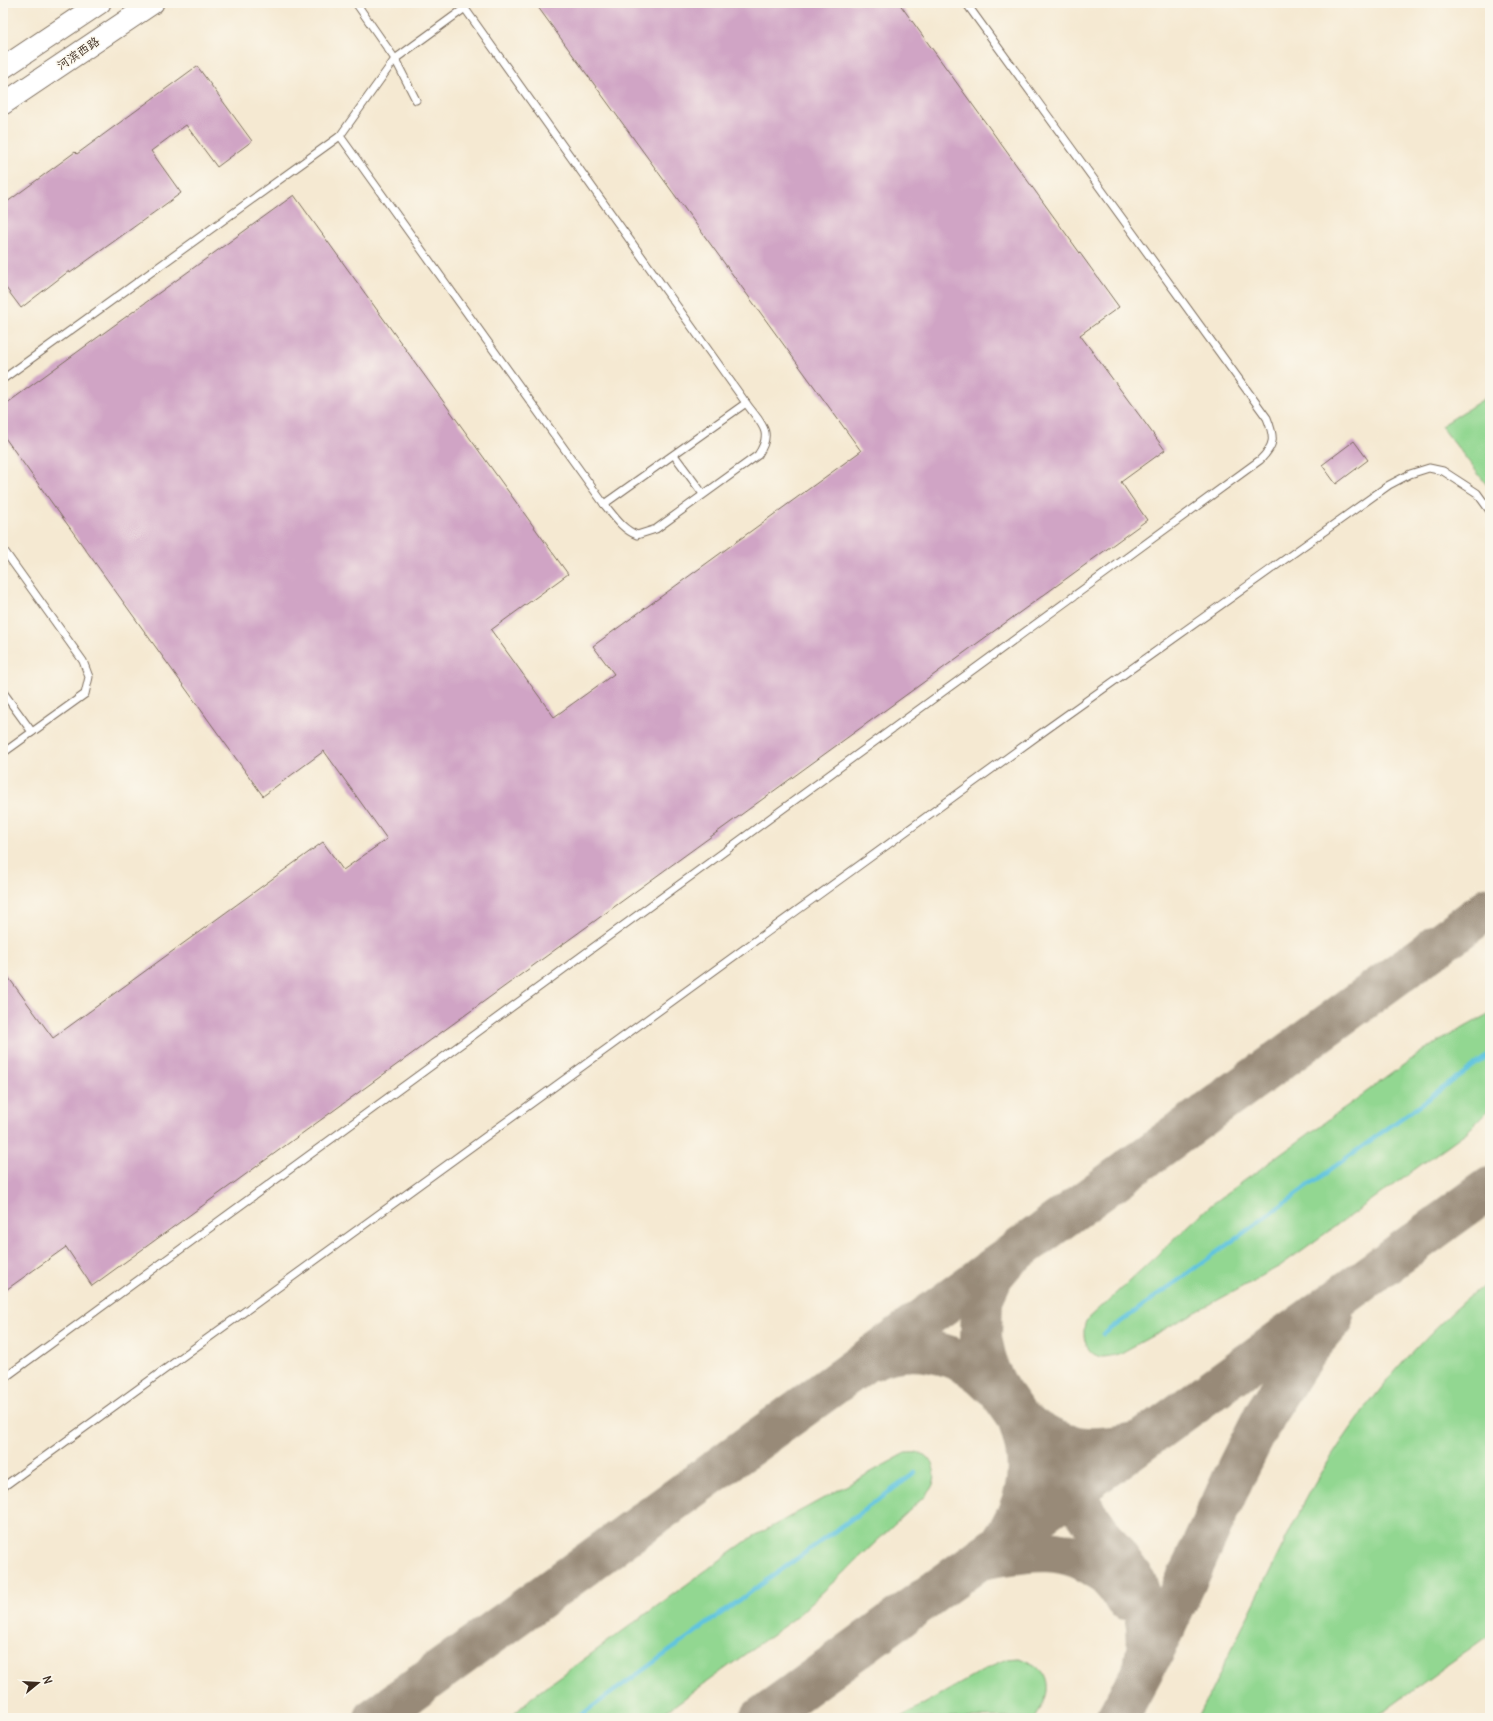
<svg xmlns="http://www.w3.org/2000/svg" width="1493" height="1721" font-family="Delius,'LXGW WenKai TC',sans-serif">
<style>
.green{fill:#92d791;stroke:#668058}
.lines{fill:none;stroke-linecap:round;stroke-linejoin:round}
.stream{stroke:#61c4df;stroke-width:4.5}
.taxiway{stroke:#988a78;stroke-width:42}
.building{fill:#d0a4c5}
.lane-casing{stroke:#7c6d5d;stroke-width:9}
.secondary-casing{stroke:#7c6d5d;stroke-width:23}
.lane{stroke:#fff;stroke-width:7}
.secondary{stroke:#fff;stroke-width:21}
.labels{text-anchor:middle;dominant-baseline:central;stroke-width:3;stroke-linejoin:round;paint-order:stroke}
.street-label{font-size:12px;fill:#3b2a1e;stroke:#fbf7ec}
</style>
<rect width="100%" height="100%" fill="#fbf7ec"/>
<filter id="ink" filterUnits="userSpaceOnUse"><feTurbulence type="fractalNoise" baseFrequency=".025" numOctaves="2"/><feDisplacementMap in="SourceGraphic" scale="8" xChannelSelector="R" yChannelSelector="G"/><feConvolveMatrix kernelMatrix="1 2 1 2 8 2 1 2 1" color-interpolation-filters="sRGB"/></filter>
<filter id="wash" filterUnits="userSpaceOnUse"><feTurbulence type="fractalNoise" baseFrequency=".012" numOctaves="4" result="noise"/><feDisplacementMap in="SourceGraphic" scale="16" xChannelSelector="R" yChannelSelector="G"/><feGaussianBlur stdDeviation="0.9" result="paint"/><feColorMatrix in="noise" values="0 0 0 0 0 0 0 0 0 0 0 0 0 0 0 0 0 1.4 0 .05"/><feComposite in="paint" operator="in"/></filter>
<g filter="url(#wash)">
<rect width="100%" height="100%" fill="#f5e9d2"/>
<g class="green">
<polygon points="1490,395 1490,489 1441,426"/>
<path d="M1490,1013V1109L1468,1131L1280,1266L1121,1353C1115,1355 1108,1357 1102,1357C1085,1355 1081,1334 1086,1321L1211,1205L1424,1050Z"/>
<path d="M1490,1280V1634L1375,1718H1198C1222,1669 1246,1620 1270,1571C1287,1537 1303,1502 1323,1470C1369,1397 1423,1333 1490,1280Z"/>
<path d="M906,1453C910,1453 917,1452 922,1454C931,1457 937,1472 934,1481C933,1487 929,1491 926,1495L795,1618L657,1718H510L532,1697L749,1539Z"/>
<path d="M1019,1658C1034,1662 1049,1673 1047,1691C1046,1700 1039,1710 1035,1718H899L995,1664L1007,1659Z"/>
</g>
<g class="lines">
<g class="stream">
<polyline points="1104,1334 1490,1054"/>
<polyline points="577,1718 915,1473"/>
</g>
<g class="taxiway">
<path d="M873,1359C907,1343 951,1350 981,1374C987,1379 993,1386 999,1391L1136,1583C1145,1608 1152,1636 1145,1661"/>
<polyline points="999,1391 988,1369 981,1339 982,1299 993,1275 1004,1262"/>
<path d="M1024,1422C1062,1453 1095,1452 1140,1442"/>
<path d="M1002,1541C1028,1503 1035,1470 1020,1425"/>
<path d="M986,1558C1029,1550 1068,1543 1104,1573C1112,1581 1120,1589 1125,1599"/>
<polyline points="375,1718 1490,907"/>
<path d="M761,1718C1004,1542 1247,1364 1490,1188"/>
<polyline points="1117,1718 1159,1640 1237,1470 1265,1414 1305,1352 1333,1320"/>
</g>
</g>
<g id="blocks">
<g class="building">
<polygon points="535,3 899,3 1119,307 1080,335 1165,450 1121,482 1147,520 92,1286 66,1247 3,1292 3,970 53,1038 323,842 343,870 387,839 324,751 263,796 3,435 3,406 294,195 568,574 491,630 554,717 614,674 593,646 861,451"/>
<polygon points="197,66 252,141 217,167 186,125 151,151 181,193 70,273 69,271 21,308 3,284 3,205 75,152 77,154"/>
<polygon points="1354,441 1368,460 1336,484 1322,465"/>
</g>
</g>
</g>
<g filter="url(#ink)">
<use href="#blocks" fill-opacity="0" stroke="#7c6d5d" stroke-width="1"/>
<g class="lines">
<defs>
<g id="lane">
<polyline points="356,3 395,59 416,100"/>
<polyline points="340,136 604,504 746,403 461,3"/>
<polyline points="3,379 340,136 395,59 465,8"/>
<polyline points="674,455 703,494"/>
<path d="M604,504C614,516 622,529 637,535L656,529L758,455C774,431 761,424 746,403"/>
<polyline points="3,549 83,661 89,677 85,694 3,753"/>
<polyline points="3,692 32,732"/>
<path d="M3,1379L1260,460C1275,445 1275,438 1267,418L966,3"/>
<polyline points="3,1487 1047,729 1389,485 1410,474 1429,468 1443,471 1477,493 1490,511"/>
</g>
<g id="secondary">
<polyline points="3,68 100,3"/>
<polyline points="3,104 153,3"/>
</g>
</defs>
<use href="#lane" class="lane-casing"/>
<use href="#secondary" class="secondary-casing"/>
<use href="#lane" class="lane"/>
<use href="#secondary" class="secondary"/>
</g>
</g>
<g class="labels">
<g class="street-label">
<text transform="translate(78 53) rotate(-34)">河滨西路</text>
</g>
</g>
<rect width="1493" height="1721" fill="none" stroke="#fbf7ec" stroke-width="16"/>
<g transform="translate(38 1683) rotate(72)" stroke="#fbf7ec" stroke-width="3" paint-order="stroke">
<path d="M0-3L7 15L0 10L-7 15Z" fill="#3b2a1e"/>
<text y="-6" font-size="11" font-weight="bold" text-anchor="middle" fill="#3b2a1e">N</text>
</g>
</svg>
